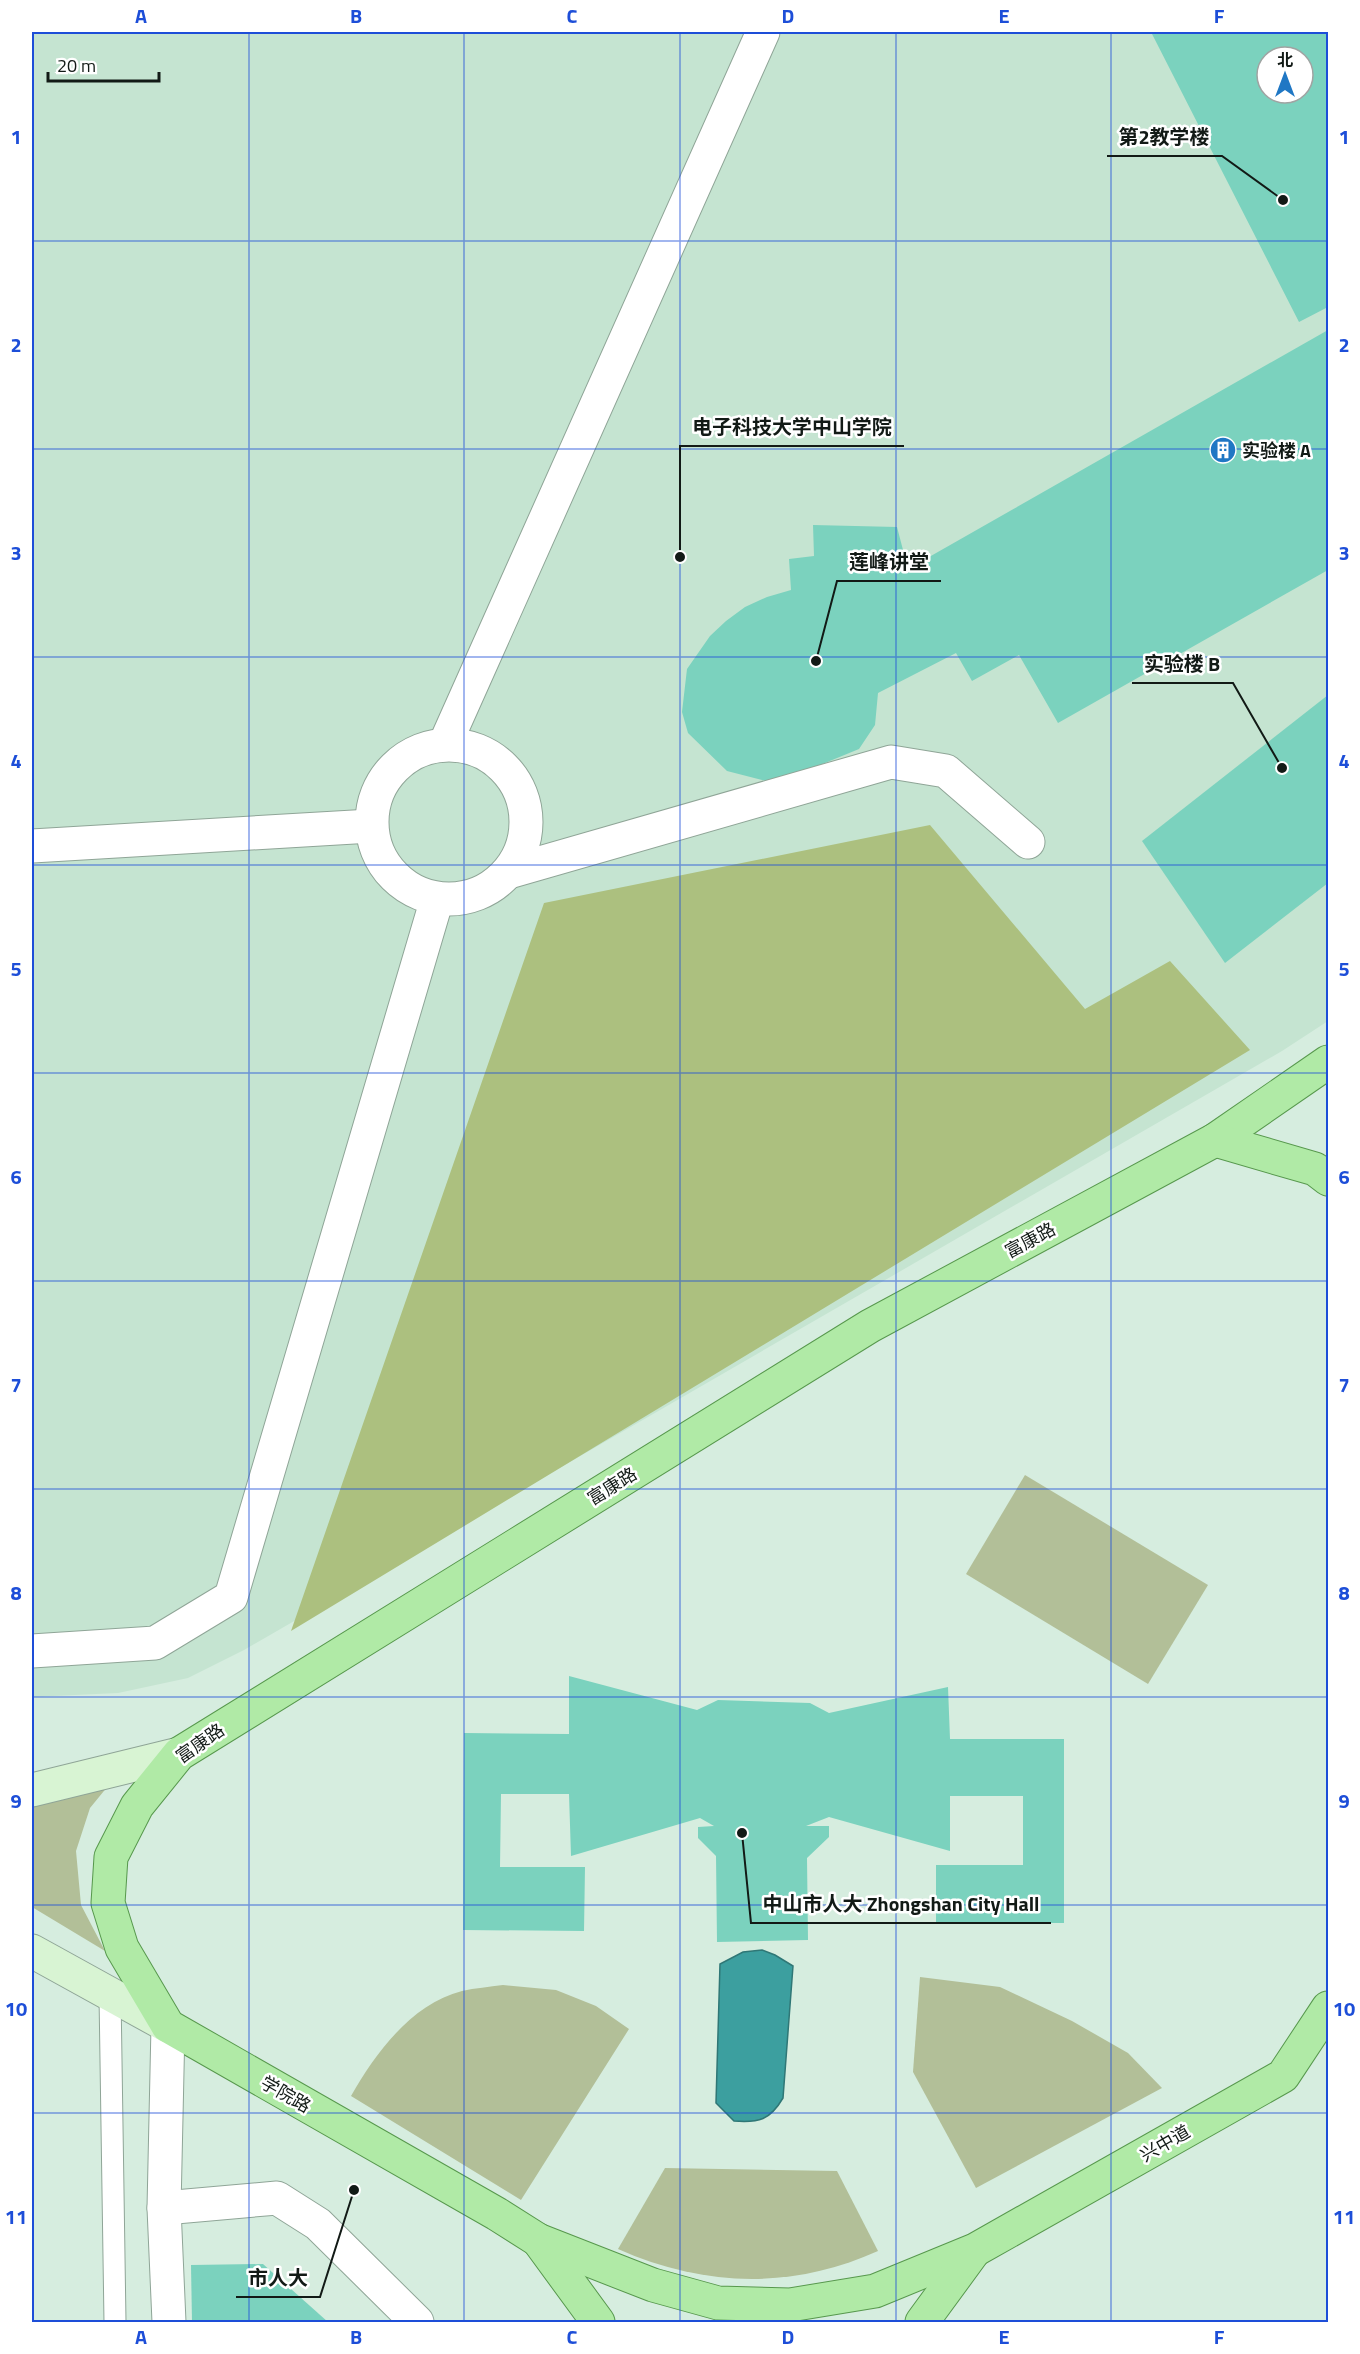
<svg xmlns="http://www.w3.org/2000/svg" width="1360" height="2354" font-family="'Titillium Web','Noto Sans SC',sans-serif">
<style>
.built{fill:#c5e4d1;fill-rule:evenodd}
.green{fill:#b2bf98}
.forest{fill:#acc07f}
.water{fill:#3c9f9f;stroke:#2f7776;stroke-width:1.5}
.building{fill:#7bd2be;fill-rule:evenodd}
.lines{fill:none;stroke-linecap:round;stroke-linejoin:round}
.service-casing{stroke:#8fa597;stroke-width:23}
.minor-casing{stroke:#8fa597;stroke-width:35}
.secondary-casing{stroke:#8fa597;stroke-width:35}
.primary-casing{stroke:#57984d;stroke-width:35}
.service{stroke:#fff;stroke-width:21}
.minor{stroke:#fff;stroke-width:33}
.secondary{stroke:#d8f4d3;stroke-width:33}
.primary{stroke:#b0eaa6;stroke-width:33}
.grid{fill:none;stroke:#1d4ed8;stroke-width:1.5;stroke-opacity:0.55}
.labels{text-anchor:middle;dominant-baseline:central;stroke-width:5;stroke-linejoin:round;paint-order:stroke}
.poi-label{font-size:18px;font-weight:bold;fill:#121a16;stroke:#fff;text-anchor:start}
.street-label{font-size:18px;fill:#121a16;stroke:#fff}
.leader{fill:none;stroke:#121a16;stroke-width:2}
.callout-dot{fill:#121a16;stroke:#fff;stroke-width:2}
.callout-label{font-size:20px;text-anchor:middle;font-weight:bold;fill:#121a16;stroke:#fff;stroke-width:5;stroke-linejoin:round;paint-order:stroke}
.neatline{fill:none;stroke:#1d4ed8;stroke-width:2}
.grid-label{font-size:20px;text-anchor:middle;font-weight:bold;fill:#1d4ed8}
</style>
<rect width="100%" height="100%" fill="#d6eddf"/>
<path class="built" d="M32,32H1328V1021L1282,1051L244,1650L188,1678L118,1693L32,1697ZM1267,57H1303V93H1267Z"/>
<g class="green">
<polygon points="1025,1475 1208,1585 1148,1684 966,1574"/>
<polygon points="108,1786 90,1808 76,1851 81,1905 105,1951 32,1907 32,1802"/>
<polygon points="920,1977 1000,1987 1072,2021 1128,2053 1162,2088 976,2188 913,2072"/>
<path d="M503,1985L556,1990L596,2006L629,2029L521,2200L351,2096C375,2054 411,2004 462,1991C475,1988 489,1987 503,1985Z"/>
<path d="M665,2168L837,2171L878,2251C792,2290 703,2287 618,2249Z"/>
</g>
<polygon class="forest" points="930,825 1085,1009 1170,961 1250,1050 291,1631 544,903"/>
<path class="water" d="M762,1950L775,1955L793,1966L783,2098C770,2120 759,2123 734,2121L716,2103L720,1964L743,1952Z"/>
<g class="building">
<path d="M1151,32H1328V307L1299,322ZM1267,57H1303V93H1267Z"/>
<polygon points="1328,330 1328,570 1058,723 1019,655 972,681 956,653 878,693 875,725 859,749 820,765 766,781 727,771 688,733 682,712 687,669 710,636 726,621 745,607 767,597 791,590 789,559 814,556 813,525 897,527 908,569"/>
<polygon points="1328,695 1328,883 1225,963 1142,841"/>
<polygon points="569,1676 697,1710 718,1700 810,1703 829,1713 948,1687 950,1739 1064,1739 1064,1923 936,1923 936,1865 1023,1865 1023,1796 950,1796 950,1851 829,1817 806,1826 829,1826 829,1837 807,1858 808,1940 717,1942 716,1856 698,1838 698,1827 714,1826 700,1818 571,1856 569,1794 501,1794 500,1867 585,1867 584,1931 463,1930 464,1733 569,1734"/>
<polygon points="263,2264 328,2322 192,2322 191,2265"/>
</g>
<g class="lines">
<defs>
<polyline id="service" points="110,1995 115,2322"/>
<g id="minor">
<polyline points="445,744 763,32"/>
<circle cx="449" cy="822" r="77"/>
<polyline points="32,846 371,826"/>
<polyline points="509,872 891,762 946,771 1028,842"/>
<polyline points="32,1651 155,1643 231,1597 437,899"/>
<polyline points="168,2026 164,2208 169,2322"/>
<polyline points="164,2208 277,2198 318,2224 417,2322"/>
</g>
<g id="secondary">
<polyline points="32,1790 179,1754"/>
<polyline points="32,1951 168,2026"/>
</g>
<g id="primary">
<polyline points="1328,1062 1215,1140 870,1326 179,1754 137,1806 111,1857 108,1903 122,1948 168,2026 497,2214 538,2240 653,2285 718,2303 790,2305 875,2291 975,2250 1283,2076 1328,2008"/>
<polyline points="1215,1140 1315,1169 1328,1179"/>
<polyline points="538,2240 598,2322"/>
<polyline points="922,2322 974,2251"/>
</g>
</defs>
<use href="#service" class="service-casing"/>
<use href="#minor" class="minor-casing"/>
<use href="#secondary" class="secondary-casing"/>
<use href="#primary" class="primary-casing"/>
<use href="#service" class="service"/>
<use href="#minor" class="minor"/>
<use href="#secondary" class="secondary"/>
<use href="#primary" class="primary"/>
</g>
<path class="grid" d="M249,32V2322M464,32V2322M680,32V2322M896,32V2322M1111,32V2322M32,241H1328M32,449H1328M32,657H1328M32,865H1328M32,1073H1328M32,1281H1328M32,1489H1328M32,1697H1328M32,1905H1328M32,2113H1328"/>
<defs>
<symbol id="building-disc" viewBox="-11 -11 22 22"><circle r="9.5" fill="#1f77c4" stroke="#fff"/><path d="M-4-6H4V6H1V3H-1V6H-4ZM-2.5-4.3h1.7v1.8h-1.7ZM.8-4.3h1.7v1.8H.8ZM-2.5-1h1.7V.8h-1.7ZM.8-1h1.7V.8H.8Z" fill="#fff"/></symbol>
</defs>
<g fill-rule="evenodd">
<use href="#building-disc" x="1208" y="435" width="30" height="30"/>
</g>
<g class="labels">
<g class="poi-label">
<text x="1242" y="450">实验楼 A</text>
</g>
<g class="street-label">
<text transform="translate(1030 1240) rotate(-28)">富康路</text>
<text transform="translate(612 1486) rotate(-32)">富康路</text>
<text transform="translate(200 1743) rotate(-35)">富康路</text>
<text transform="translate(286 2094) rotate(30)">学院路</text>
<text transform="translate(1165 2143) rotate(-30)">兴中道</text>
</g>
</g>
<path class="leader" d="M1283 200L1222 156H1107M680 557L680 446H904M816 661L837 581H941M1282 768L1233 683H1132M742 1833L751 1923H1051M354 2190L320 2297H236"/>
<g class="callout-dot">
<circle cx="1283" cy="200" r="6"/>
<circle cx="680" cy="557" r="6"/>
<circle cx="816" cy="661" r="6"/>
<circle cx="1282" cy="768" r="6"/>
<circle cx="742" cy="1833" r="6"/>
<circle cx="354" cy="2190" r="6"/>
</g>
<g class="callout-label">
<text x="1164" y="144">第2教学楼</text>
<text x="792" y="434">电子科技大学中山学院</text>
<text x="889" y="569">莲峰讲堂</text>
<text x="1182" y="671">实验楼 B</text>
<text x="901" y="1911">中山市人大 Zhongshan City Hall</text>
<text x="278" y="2285">市人大</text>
</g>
<rect width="1360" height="2354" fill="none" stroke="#ffffff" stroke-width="66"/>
<g transform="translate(1285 75)"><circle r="28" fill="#ffffff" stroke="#a0a3a2" stroke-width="1.5"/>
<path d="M0-4.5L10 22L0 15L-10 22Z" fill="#1f77c4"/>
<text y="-9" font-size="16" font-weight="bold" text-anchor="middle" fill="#121a16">北</text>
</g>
<path d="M48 72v9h111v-9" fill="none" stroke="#121a16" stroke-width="3"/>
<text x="57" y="72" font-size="18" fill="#121a16" stroke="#ffffff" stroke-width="4.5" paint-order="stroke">20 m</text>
<rect x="33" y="33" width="1294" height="2288" class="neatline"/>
<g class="grid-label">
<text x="141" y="23">A</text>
<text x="356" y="23">B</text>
<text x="572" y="23">C</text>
<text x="788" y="23">D</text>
<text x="1004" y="23">E</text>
<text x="1219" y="23">F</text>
<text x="16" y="144">1</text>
<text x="1344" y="144">1</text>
<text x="16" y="352">2</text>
<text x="1344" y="352">2</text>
<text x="16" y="560">3</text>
<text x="1344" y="560">3</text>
<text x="16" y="768">4</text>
<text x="1344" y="768">4</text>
<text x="16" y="976">5</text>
<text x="1344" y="976">5</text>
<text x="16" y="1184">6</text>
<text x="1344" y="1184">6</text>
<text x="16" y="1392">7</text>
<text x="1344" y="1392">7</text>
<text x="16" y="1600">8</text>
<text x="1344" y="1600">8</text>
<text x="16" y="1808">9</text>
<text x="1344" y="1808">9</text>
<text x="16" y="2016">10</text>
<text x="1344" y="2016">10</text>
<text x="16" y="2224">11</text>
<text x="1344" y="2224">11</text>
<text x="141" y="2344">A</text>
<text x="356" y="2344">B</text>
<text x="572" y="2344">C</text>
<text x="788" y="2344">D</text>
<text x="1004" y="2344">E</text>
<text x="1219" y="2344">F</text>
</g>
</svg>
